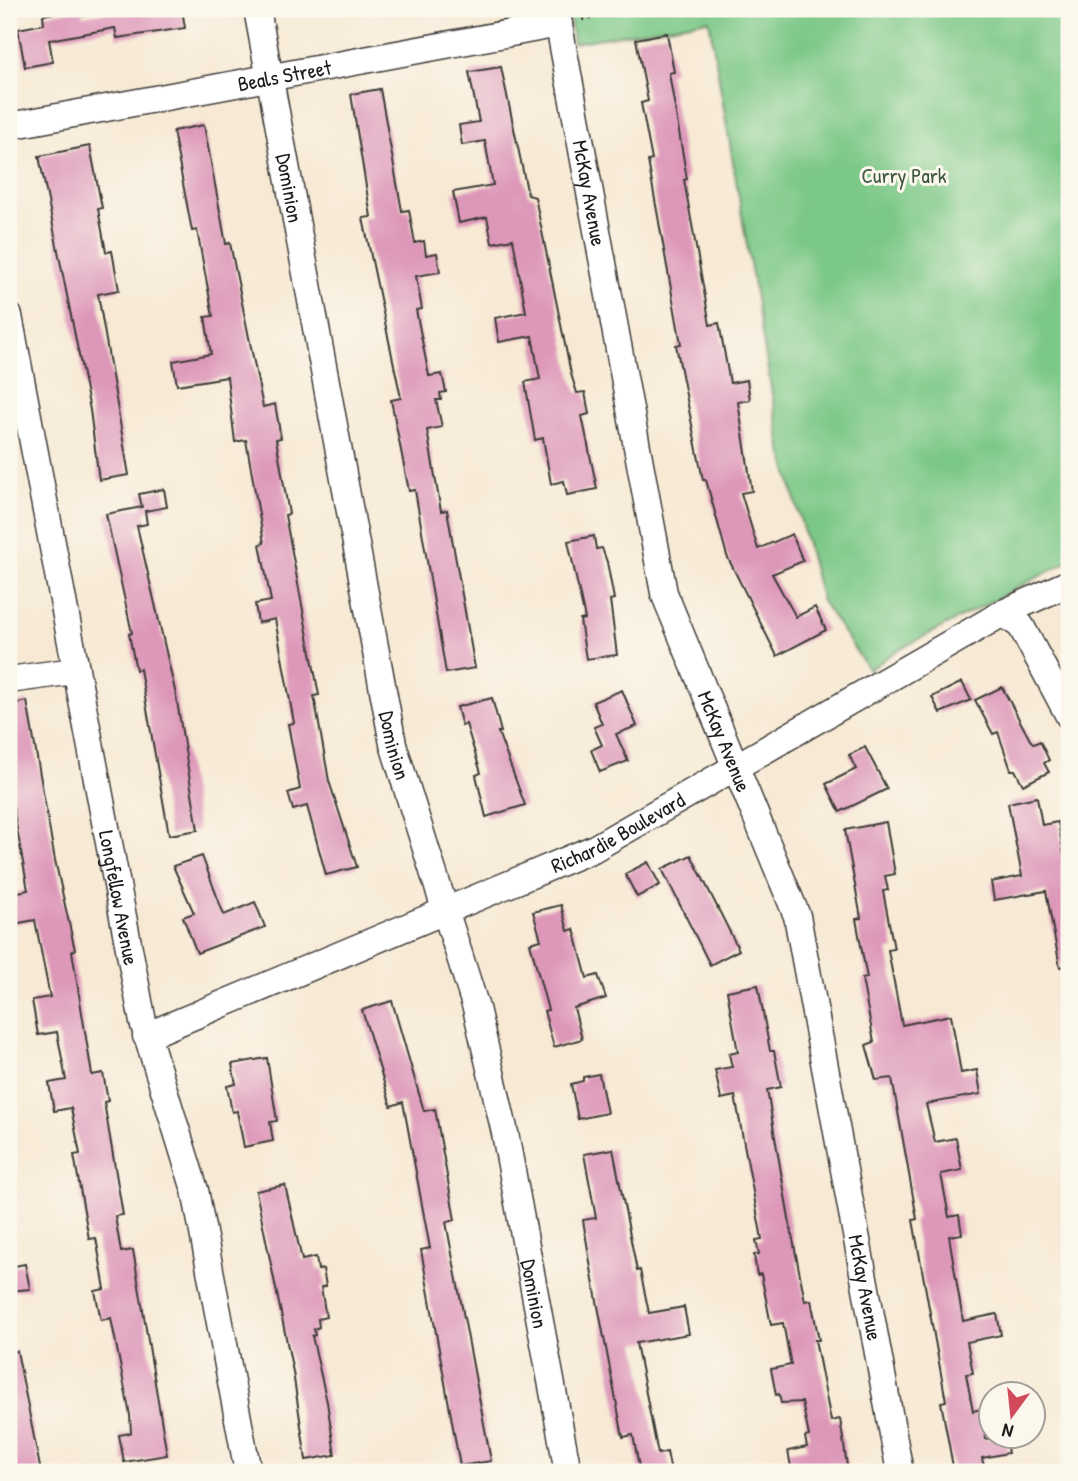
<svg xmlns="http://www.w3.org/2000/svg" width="1078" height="1481" font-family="'Patrick Hand',sans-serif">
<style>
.green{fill:#7cc887;stroke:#4c7252;stroke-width:2}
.building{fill:#dd97b9}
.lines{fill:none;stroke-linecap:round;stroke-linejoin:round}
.minor-casing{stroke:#3d3b38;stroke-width:29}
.path{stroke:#3d3b38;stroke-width:4.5;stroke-dasharray:2 5;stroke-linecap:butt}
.minor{stroke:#fff;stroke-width:26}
.labels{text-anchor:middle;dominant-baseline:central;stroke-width:6;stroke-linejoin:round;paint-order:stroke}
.street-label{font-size:21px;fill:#1c1c1c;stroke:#fbf7ec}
.park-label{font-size:21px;fill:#3e5841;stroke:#fbf7ec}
</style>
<rect width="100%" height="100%" fill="#fbf7ec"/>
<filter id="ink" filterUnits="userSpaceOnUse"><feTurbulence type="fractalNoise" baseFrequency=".0143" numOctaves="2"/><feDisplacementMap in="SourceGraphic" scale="14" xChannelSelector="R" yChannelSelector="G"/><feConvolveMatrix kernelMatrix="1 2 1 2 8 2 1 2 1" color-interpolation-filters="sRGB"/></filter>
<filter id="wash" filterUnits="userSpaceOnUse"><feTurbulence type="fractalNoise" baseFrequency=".00686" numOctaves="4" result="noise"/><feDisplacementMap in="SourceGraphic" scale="28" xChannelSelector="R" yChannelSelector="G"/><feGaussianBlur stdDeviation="1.57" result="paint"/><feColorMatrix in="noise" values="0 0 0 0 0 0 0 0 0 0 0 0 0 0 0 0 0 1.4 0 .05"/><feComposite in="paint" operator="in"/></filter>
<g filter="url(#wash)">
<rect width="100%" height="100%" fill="#f7e9d4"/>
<polygon class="green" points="569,9 1069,9 1069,561 896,651 869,670 822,601 781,447 709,20 573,43"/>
<g id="blocks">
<g class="building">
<polygon points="123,9 182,9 185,28 117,38 115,28 49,40 53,62 25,67 18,29 44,24 43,15 72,10 82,11 83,16"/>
<polygon points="667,33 674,72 669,73 687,179 684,180 710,325 719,323 730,383 747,380 750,400 738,402 752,491 741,493 758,549 792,534 803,561 772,574 796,617 815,607 826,630 777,656 727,556 706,480 703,480 676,345 681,344 648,161 652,160 641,103 648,101 636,39"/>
<polygon points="501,67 528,195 535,197 571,374 577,393 585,392 589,414 582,416 597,489 567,495 564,481 551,484 543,438 535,440 525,382 540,379 532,336 499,342 495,318 526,312 513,239 492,243 487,217 459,223 453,192 493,185 485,141 462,145 459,125 479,122 469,72"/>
<polygon points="380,89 402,211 409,210 415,243 424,241 426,255 437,253 440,272 416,276 422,309 416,310 429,376 442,374 446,392 440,393 441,400 436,400 442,427 427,430 441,511 447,510 475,668 446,673 415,490 409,491 391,400 401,398 363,218 371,217 351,94"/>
<polygon points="204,125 226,244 230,243 263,407 275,404 281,438 276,439 289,514 285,515 319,695 314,696 329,781 357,867 326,875 307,806 293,810 288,793 300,789 288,724 294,723 275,619 258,623 255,604 271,601 260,544 264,543 246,440 235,442 227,377 177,385 173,361 211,354 205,317 213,316 197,230 192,231 173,131"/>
<polygon points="90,146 102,208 98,209 106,252 112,251 119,290 98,294 129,475 99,480 90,410 39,156"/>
<polygon points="164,489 167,507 145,511 147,524 137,526 176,695 198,830 169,835 140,669 136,670 129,634 132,633 106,514 142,507 139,494"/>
<polygon points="594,536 596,549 602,548 607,562 614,599 610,600 617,655 586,659 580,620 585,619 568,541"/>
<polygon points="962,682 971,700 940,713 932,697"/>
<polygon points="1002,687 1030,740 1034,744 1040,741 1049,760 1044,763 1049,772 1023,785 1015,770 1011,770 998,732 993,734 975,700"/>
<polygon points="622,690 637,726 616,734 628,761 600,772 591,750 602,745 594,727 602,724 593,702"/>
<polygon points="492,698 501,732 498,732 525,805 486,817 476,775 481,773 466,724 462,726 457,707"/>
<polygon points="27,701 55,860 75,950 72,951 92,1075 103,1073 108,1101 104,1102 123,1215 115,1216 121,1252 133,1250 167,1455 124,1462 119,1435 131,1433 130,1415 111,1318 101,1320 95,1291 105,1289 96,1238 89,1239 74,1155 80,1154 71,1108 54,1111 49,1083 66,1080 57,1032 38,1035 32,1000 50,997 35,920 14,924 9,898 9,894 28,890 13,807 9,808 9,705"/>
<polygon points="865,747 887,789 840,812 826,784 856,769 849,755"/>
<polygon points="1037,797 1042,825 1058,822 1069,881 1069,966 1060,967 1046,891 994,900 991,882 1022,876 1008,803"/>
<polygon points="886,822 895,874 885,876 888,890 883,891 894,949 888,950 902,1025 951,1015 961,1073 977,1070 981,1094 926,1104 935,1142 956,1138 962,1170 941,1174 949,1217 959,1215 962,1234 949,1236 963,1321 997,1314 1001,1335 967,1342 973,1373 966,1374 973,1411 981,1409 986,1439 1005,1436 1008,1453 982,1458 985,1472 954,1472 941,1402 946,1401 913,1220 917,1219 892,1078 876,1080 866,1045 874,1042 862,979 867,978 856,919 861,918 845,830"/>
<polygon points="691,855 739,950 710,965 662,869"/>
<polygon points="202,856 224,915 255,902 265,927 197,953 183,917 194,913 173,866"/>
<polygon points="648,862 660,885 637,897 625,874"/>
<polygon points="561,905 568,931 574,929 587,978 598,975 606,998 574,1008 582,1039 554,1047 544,1011 548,1010 530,943 541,940 533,912"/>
<polygon points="758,985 770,1051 774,1051 781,1087 767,1090 789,1219 805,1301 811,1300 819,1340 815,1340 831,1421 840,1419 848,1472 792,1472 788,1451 807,1447 805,1437 809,1436 802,1402 781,1403 779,1394 776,1395 771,1369 791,1365 783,1323 771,1325 761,1274 757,1275 754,1255 759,1254 756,1240 762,1239 735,1096 721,1099 715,1070 732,1067 729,1054 738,1052 727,991"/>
<polygon points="392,1001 424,1111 435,1109 455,1220 446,1222 491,1461 460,1466 421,1250 430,1248 403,1102 391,1106 362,1010"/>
<polygon points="267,1058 277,1121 270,1122 273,1141 244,1147 237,1111 232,1112 227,1086 236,1084 232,1064"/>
<polygon points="599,1074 607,1113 578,1119 571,1084 583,1081 583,1077"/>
<polygon points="613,1149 637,1271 640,1270 649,1313 684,1307 689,1334 636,1343 658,1454 667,1452 671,1472 640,1472 633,1435 623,1437 593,1280 583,1220 596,1218 584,1154"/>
<polygon points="285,1185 302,1260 316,1257 318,1270 323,1269 326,1286 321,1287 326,1317 318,1319 319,1327 314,1329 315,1335 312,1336 327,1402 335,1455 306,1460 293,1372 256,1191"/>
<polygon points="25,1264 30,1289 9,1291 9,1267"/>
<polygon points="17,1351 30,1417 41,1472 9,1472 9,1352"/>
</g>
</g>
</g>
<g filter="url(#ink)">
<use href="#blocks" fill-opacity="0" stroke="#3d3b38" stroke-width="2"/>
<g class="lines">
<defs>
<g id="minor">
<path id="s1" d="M257,9L393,744L476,1008L505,1133L568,1472"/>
<path id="s2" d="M556,9L664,593L797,916L900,1472"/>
<path id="s3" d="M9,126L559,24"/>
<path id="s4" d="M9,316L143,1022L195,1190L248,1472"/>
<polyline points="1003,613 1021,626 1069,716"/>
<polyline points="9,680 74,671"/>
<path id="s5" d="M146,1036L593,849L1003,613L1069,583"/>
</g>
</defs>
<use href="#minor" class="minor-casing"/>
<polyline class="path" points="582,19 622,9"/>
<use href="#minor" class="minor"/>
</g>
</g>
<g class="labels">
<g class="street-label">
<text stroke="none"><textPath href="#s3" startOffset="280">Beals Street</textPath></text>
<text stroke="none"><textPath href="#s1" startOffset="182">Dominion</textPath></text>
<text stroke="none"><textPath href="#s2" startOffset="187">McKay Avenue</textPath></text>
<text stroke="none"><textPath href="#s2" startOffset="754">McKay Avenue</textPath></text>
<text stroke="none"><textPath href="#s1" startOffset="749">Dominion</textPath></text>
<text stroke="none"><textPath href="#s5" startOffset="514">Richardie Boulevard</textPath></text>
<text stroke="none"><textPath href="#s4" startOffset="592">Longfellow Avenue</textPath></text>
<text stroke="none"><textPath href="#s2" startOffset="1321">McKay Avenue</textPath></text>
<text stroke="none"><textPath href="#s1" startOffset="1316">Dominion</textPath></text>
</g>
<g class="park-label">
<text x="904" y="175">Curry Park</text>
</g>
</g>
<rect width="1078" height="1481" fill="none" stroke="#fbf7ec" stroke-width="35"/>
<g transform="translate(1012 1415) rotate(195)"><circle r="33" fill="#fbf7ec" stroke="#a29f99" stroke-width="2"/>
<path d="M0-5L12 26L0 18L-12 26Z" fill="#d1495b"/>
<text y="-10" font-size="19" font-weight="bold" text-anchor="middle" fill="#1c1c1c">N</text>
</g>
</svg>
